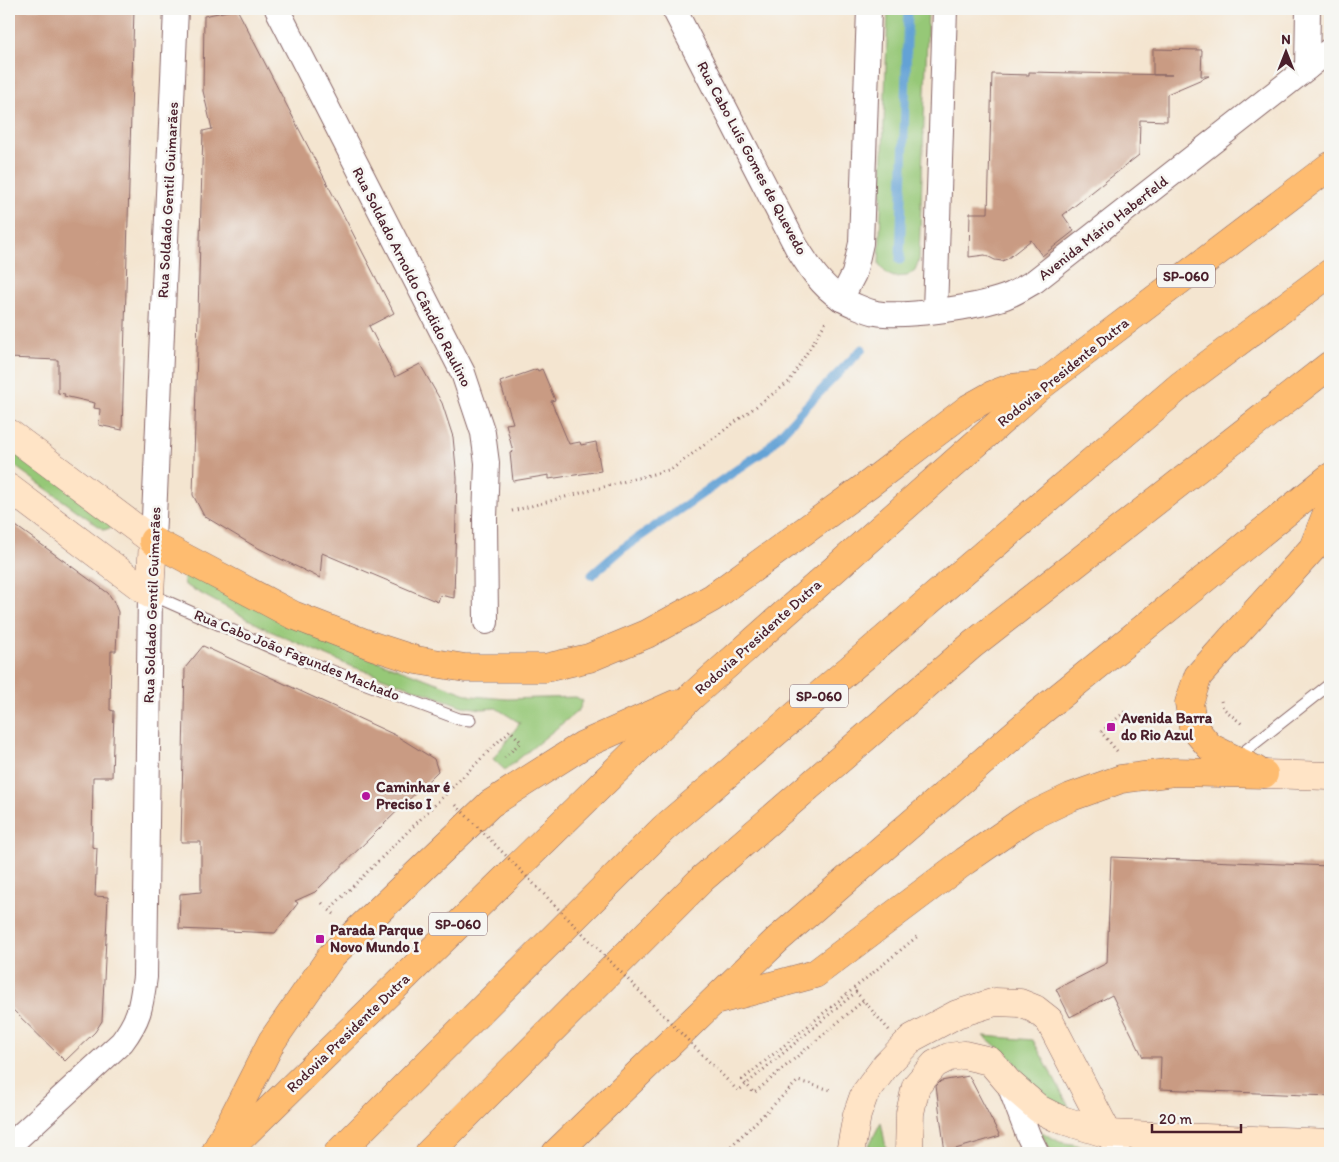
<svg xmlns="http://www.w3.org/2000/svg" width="1339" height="1162" font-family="Itim,sans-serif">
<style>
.green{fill:#96c877;stroke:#707451}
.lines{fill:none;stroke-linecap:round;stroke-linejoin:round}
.stream{stroke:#63a2d5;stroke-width:9}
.building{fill:#c99b83}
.service-casing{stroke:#866465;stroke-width:13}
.minor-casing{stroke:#866465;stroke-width:26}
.secondary-casing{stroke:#866465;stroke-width:29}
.motorway-casing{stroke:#866465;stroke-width:29}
.path{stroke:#866465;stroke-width:3;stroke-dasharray:1 4;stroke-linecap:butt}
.service{stroke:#fff;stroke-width:11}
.minor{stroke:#fff;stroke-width:24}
.secondary{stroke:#ffe4c6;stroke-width:28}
.motorway{stroke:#febc70;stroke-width:28}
.path-bridge{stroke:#866465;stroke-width:3;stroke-dasharray:1 4;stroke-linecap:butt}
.poi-dot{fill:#b5179e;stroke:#f6f6f2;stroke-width:2}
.labels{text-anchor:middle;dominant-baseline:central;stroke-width:5;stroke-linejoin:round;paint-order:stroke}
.shield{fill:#f6f6f2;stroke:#7e6067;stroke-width:1}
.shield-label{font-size:14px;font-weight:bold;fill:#4a1f2b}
.street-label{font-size:15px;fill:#4a1f2b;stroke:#f6f6f2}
.poi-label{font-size:15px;font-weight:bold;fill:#4a1f2b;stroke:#f6f6f2;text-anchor:start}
</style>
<rect width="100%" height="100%" fill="#f6f6f2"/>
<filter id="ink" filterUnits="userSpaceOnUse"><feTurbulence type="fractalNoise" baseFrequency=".02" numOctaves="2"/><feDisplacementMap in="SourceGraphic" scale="10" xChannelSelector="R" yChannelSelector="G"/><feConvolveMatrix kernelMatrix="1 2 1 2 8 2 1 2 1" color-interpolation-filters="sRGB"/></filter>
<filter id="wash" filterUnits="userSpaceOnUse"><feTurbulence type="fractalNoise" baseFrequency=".0096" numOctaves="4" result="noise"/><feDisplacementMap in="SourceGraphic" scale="20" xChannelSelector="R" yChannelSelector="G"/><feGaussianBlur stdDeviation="1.12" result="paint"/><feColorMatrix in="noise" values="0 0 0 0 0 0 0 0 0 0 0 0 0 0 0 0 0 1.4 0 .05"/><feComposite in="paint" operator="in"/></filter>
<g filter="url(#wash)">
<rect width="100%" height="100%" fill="#f4e5d0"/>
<g class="green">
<polygon points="888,9 928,9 919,260 915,270 907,276 894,277 887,274 879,264"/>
<polygon points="9,439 113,527 104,530 9,462"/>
<polygon points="188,568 351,651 472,696 507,699 576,697 583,701 579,710 505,770 493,759 520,723 496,708 482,709 462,706 348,665 270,631 185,585 183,575"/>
<polygon points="984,1036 1033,1040 1073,1114 1042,1104 1014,1061"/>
<polygon points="881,1122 887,1153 865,1153"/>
<polygon points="1040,1131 1060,1142 1077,1145 1094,1153 1052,1153"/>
</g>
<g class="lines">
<g class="stream">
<polyline points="900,260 908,9"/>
<polyline points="592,575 622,549 767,449 812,400 862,349"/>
</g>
</g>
<g id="blocks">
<g class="building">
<polygon points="9,9 134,9 122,430 99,425 100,409 94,408 95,403 64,396 65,394 58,393 58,360 9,358"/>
<polygon points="237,9 394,313 369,326 395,377 420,364 442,403 453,437 457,478 454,598 440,595 438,602 322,553 320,578 254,546 204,516 193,495 203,131 212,129 203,91 204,16"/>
<polygon points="1153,49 1202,50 1201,76 1209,76 1167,94 1167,121 1140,120 1139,155 1063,215 1074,231 1042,256 1031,240 1007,259 1002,261 995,260 985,255 969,257 970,213 988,213 992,74 1029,75 1029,72 1172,75 1153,75"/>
<polygon points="537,369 538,371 542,369 555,400 551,401 569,444 580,442 581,445 596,442 601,471 549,479 549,475 513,481 510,453 513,452 506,424 513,423 500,382"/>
<polygon points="9,521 108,593 113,600 118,612 116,651 111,651 110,710 114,711 112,777 93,777 92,847 97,848 95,896 108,897 102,1021 95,1032 65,1061 9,1006 9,894 11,894 12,837 9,837"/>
<polygon points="203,646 395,735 434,759 438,771 315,892 295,901 298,903 275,933 179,929 180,894 201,892 201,842 181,842 185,668"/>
<polygon points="1111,857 1330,866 1330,1096 1160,1089 1161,1057 1143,1057 1112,995 1070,1017 1056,989 1107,963"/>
<polygon points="969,1076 1000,1136 945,1152 936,1086 941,1081"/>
</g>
</g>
</g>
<g filter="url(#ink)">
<use href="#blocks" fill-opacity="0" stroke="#866465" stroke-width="1"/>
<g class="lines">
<defs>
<g id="service">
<polyline points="150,594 279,651 459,719 470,720"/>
<polyline points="1236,758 1330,684"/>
</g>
<g id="minor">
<polyline points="277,9 463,373 483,433 487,463 485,518 486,622"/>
<path d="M674,9L796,246C808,265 820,285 840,298C848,303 867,311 876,313C904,318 978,307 1005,297C1016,293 1025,287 1035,281L1330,50"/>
<polyline points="1307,68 1308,9"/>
<polyline points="841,299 854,274 861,243 869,9"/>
<polyline points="935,311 945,9"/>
<polyline points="153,541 176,9"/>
<polyline points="1008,1082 1028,1135 1037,1153"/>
<polyline points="1108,1134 1118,1153"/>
<path d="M9,1146L122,1042C140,1018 141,1006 145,977L150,594"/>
</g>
<g id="secondary">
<polyline points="9,433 153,541 150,594"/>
<polyline points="9,488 150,594"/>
<polyline points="1264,774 1330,776"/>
<polyline points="850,1153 857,1115 864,1095 886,1065 912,1038 957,1014 995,1002 1020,1003 1035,1009 1049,1020 1108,1134"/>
<polyline points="909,1153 910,1113 916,1086 935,1064 949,1057 964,1055 990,1061 1008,1082 1039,1109 1059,1119 1108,1134 1330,1143"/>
</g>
<g id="motorway">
<polyline points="153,541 293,615 373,646 416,660 465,668 545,668 589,658 647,634 712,598 869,484 969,408 994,394 1010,388 1042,385"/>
<polyline points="1256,770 1210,747 1193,727 1189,703 1198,676 1313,548 1330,505"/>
<polyline points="715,1001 815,974 965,861 1027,818 1071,797 1121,779 1174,772 1264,774"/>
<polyline points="215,1153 272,1041 332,955 490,804 583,745 675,704"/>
<polyline points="225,1153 692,696 1042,385 1330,166"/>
<polyline points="338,1153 663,829 1181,385 1330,273"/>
<polyline points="429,1153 702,879 972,645 1330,365"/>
<polyline points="556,1153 777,940 1039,713 1330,477"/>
</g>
</defs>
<use href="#service" class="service-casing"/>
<use href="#minor" class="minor-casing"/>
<use href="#secondary" class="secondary-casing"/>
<use href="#motorway" class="motorway-casing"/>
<g class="path">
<polyline points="512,511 672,469 789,382 827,320"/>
<polyline points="1221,701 1223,708 1243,725"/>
<polyline points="1117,751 1101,732 1127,710"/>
<polyline points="322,903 329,910"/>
<polyline points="334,914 329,910 510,730 521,742 503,759"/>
<polyline points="863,1001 754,1093 742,1080 919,935"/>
<polyline points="724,1153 798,1081 831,1090"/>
</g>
<use href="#service" class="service"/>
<use href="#minor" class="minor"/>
<use href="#secondary" class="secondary"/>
<use href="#motorway" class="motorway"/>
<polyline class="path-bridge" points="456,805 738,1091 856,992 889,1030"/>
</g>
</g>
<g class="poi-dot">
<rect x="1106" y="722" width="10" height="10" rx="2.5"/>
<circle cx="366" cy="796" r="5"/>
<rect x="315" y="934" width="10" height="10" rx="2.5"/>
</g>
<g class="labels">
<g class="shield">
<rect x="1157" y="264.5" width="58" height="23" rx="4"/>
<rect x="790" y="684.5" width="58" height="23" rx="4"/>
<rect x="429" y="912.5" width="58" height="23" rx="4"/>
</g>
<g class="shield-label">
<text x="1186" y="276">SP-060</text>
<text x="819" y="696">SP-060</text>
<text x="458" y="924">SP-060</text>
</g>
<g class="street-label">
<text transform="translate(752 158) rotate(62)">Rua Cabo Luís Gomes de Quevedo</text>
<text transform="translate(168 200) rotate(-87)">Rua Soldado Gentil Guimarães</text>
<text transform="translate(1103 228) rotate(-38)">Avenida Mário Haberfeld</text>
<text transform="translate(412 277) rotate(63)">Rua Soldado Arnoldo Cândido Raulino</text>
<text transform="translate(1063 372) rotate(-39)">Rodovia Presidente Dutra</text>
<text transform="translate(152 605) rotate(-88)">Rua Soldado Gentil Guimarães</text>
<text transform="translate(758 637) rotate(-42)">Rodovia Presidente Dutra</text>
<text transform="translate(297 655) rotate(22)">Rua Cabo João Fagundes Machado</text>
<text transform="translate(348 1033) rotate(-44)">Rodovia Presidente Dutra</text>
</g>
<g class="poi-label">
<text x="1121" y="718">Avenida Barra<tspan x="1121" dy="17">do Rio Azul</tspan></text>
<text x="376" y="787">Caminhar é<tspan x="376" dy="17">Preciso I</tspan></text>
<text x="330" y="930">Parada Parque<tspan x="330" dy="17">Novo Mundo I</tspan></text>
</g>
</g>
<rect width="1339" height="1162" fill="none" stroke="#f6f6f2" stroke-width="30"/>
<g transform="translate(1286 52)" stroke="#f6f6f2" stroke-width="4" paint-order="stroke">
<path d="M0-4L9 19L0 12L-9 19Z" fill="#4a1f2b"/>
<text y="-8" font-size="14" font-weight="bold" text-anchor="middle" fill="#4a1f2b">N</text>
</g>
<path d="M1152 1124v8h89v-8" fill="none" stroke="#4a1f2b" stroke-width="2.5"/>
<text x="1159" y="1124" font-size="15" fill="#4a1f2b" stroke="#f6f6f2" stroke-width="4" paint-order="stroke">20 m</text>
</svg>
